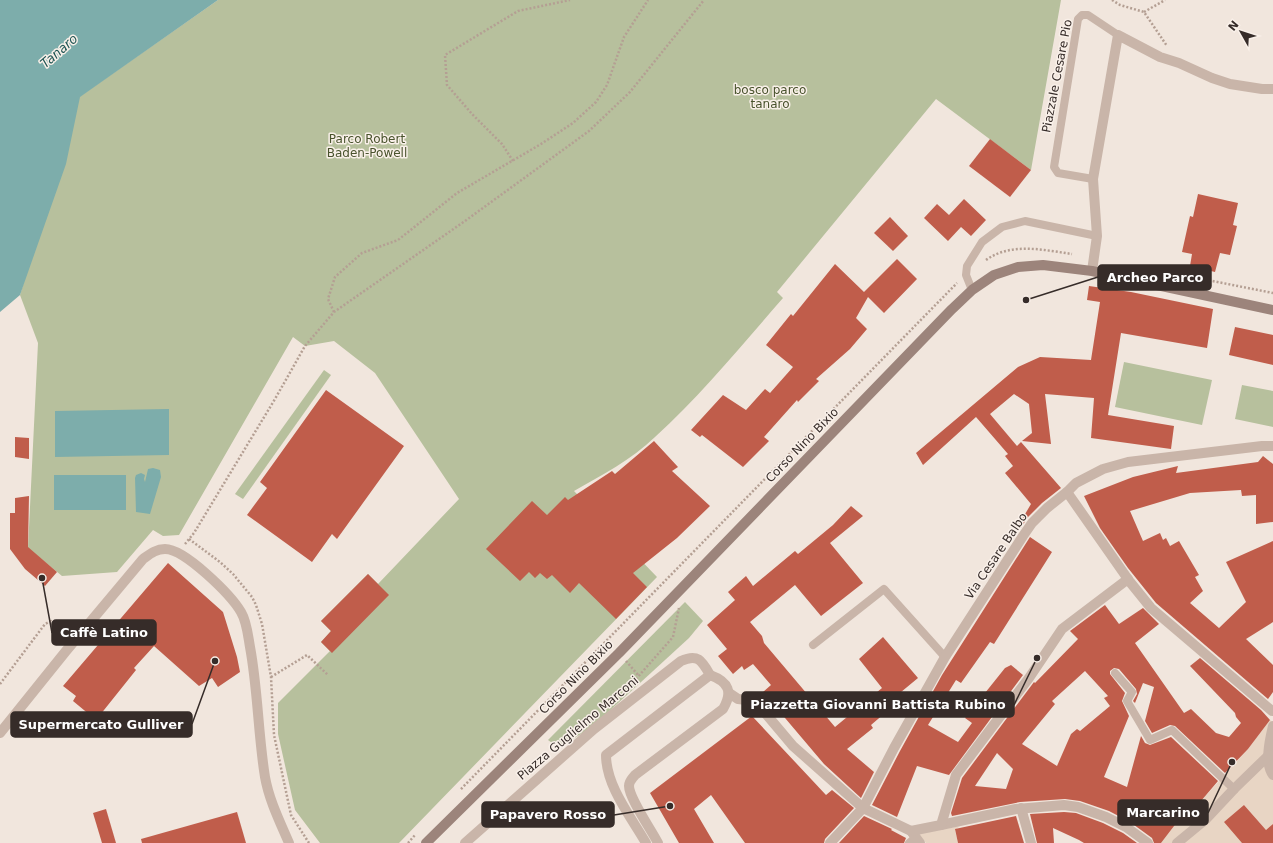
<svg xmlns="http://www.w3.org/2000/svg" width="1273" height="843" font-family="'DejaVu Sans',sans-serif">
<style>
.green{fill:#b7c09d}
.plaza{fill:#e8d5c4}
.water{fill:#7dadab}
.building{fill:#c05d4b;fill-rule:evenodd}
.lines{fill:none;stroke-linecap:round;stroke-linejoin:round}
.path{stroke:#b49f93;stroke-width:2.5;stroke-dasharray:2 2;stroke-linecap:butt}
.service{stroke:#c9b5a9;stroke-width:8}
.pedestrian{stroke:#c9b5a9;stroke-width:10}
.minor{stroke:#c9b5a9;stroke-width:10}
.secondary{stroke:#9c847b;stroke-width:10}
.labels{text-anchor:middle;dominant-baseline:central;stroke-width:3;stroke-linejoin:round;paint-order:stroke}
.street-label{font-size:12px;fill:#362c29;stroke:#f9f0e9}
.park-label{font-size:12px;fill:#49532d;stroke:#f9f0e9}
.water-label{font-size:13px;font-style:italic;fill:#205655;stroke:#f9f0e9}
.leader{fill:none;stroke:#362c29;stroke-width:1.5}
.callout-dot{fill:#362c29;stroke:#f9f0e9;stroke-width:1.5}
.callout{fill:#362c29;stroke:#362c29;stroke-width:1.5}
.callout-label{font-size:13px;text-anchor:middle;font-weight:bold;fill:#fff}
</style>
<rect width="100%" height="100%" fill="#f1e6dd"/>
<g class="green">
<path d="M218,0H1061L1031,170L936,99L777,292L783,298C741,346 701,395 655,437C631,460 602,475 574,491L657,577L399,843H320L295,810L278,734V703L330,651L321,642L331,631L321,621L368,574L378,584L459,499L375,373L334,341L305,346L293,337L179,535L163,536L153,530L117,572L62,576L28,548L38,343L20,295L79,97Z"/>
<polygon points="1124,362 1212,380 1202,425 1115,407"/>
<polygon points="324,370 331,375 243,499 235,494"/>
<polygon points="1242,385 1273,391 1273,427 1235,419"/>
<polygon points="685,602 703,621 689,638 592,727 559,748 548,740"/>
</g>
<g class="plaza">
<polygon points="1270,720 1273,722 1273,824 1266,830 1244,805 1242,843 1161,843 1184,813 1187,814 1201,801 1248,749"/>
<polygon points="960,826 955,830 958,843 926,843 919,834"/>
</g>
<g class="water">
<polygon points="0,0 218,0 80,97 66,164 20,295 0,312"/>
<polygon points="169,409 169,455 55,457 55,411"/>
<polygon points="153,468 160,470 161,477 150,514 136,512 135,478 136,475 141,473 145,475 144,479 145,482 148,469"/>
<rect x="54" y="475" width="72" height="35"/>
</g>
<g class="building">
<polygon points="990,139 1031,170 1010,197 969,166"/>
<polygon points="1198,194 1238,203 1233,225 1237,226 1230,255 1220,253 1215,272 1190,266 1192,254 1182,252 1190,216 1193,217"/>
<polygon points="964,199 986,220 971,236 961,227 948,241 924,218 937,204 949,215"/>
<polygon points="890,217 908,236 893,251 874,233"/>
<polygon points="897,259 917,279 884,313 868,297 856,318 867,329 850,349 816,379 819,381 798,402 797,400 764,437 769,441 743,467 702,435 700,437 691,430 723,395 746,410 765,389 770,393 793,367 766,345 791,314 793,316 835,264 864,292"/>
<polygon points="1089,286 1131,292 1213,309 1207,348 1121,333 1108,415 1174,426 1171,449 1091,438 1094,398 1045,394 1051,444 1022,441 1032,433 1029,404 1014,394 990,414 1017,446 1021,442 1061,488 1042,503 1027,518 1021,528 1018,526 1031,504 1005,473 1013,466 1005,456 1008,454 976,417 923,465 916,453 1018,367 1040,357 1091,360 1100,302 1087,300"/>
<polygon points="1235,327 1273,335 1273,365 1229,355"/>
<polygon points="326,390 404,446 337,539 332,534 312,562 247,515 267,488 260,482"/>
<polygon points="15,437 29,438 29,459 15,457"/>
<polygon points="654,441 678,467 672,471 710,506 677,538 633,573 647,587 616,619 579,583 570,593 552,575 547,579 540,573 535,578 529,572 520,581 486,549 532,501 547,515 565,497 568,500 612,471 615,474"/>
<polygon points="1263,456 1273,464 1273,522 1256,524 1256,495 1242,496 1241,490 1190,493 1130,511 1143,541 1160,533 1163,540 1166,538 1170,546 1179,541 1199,575 1195,577 1203,591 1190,603 1219,628 1246,602 1226,562 1273,541 1273,622 1246,639 1273,665 1273,692 1268,699 1156,603 1128,568 1100,528 1084,496 1133,477 1178,466 1176,473 1258,462"/>
<polygon points="29,496 28,547 57,572 45,586 25,569 10,549 10,513 15,513 15,498"/>
<polygon points="851,506 863,516 830,543 863,583 821,616 795,585 750,622 762,636 764,643 835,727 882,688 859,659 883,637 918,678 895,697 899,701 871,725 873,728 847,749 874,772 861,798 824,764 763,692 771,685 753,664 744,670 742,666 733,674 718,656 727,649 707,625 735,600 728,592 746,576 753,586 795,551 798,554 833,525"/>
<polygon points="1030,537 1052,552 994,644 990,642 961,683 956,680 928,725 958,742 972,723 965,718 1005,668 1011,665 1023,675 949,775 917,766 897,817 872,805 900,751 942,675"/>
<polygon points="168,563 223,612 237,657 240,672 218,687 212,678 199,686 154,646 134,668 136,670 96,720 73,701 76,696 63,686"/>
<polygon points="368,574 389,595 332,653 321,642 331,631 321,621"/>
<path d="M1105,605L1119,624L1143,608L1159,624L1135,643L1184,713L1191,709L1216,733L1229,737L1241,723L1236,717L1235,713L1190,666L1200,658L1261,710L1270,720L1248,749L1225,773L1175,726L1170,725L1152,733L1145,721L1154,687L1143,683L1135,703L1133,701L1137,694L1136,689L1119,669L1114,668L1110,671V674L1125,693L1122,701L1129,716L1104,777L1127,787L1141,736L1145,743L1150,745L1171,737L1218,781L1201,801L1187,814L1184,813L1161,843H1154L1152,838L1130,822L1109,811L1080,801L1065,799L1020,802L952,816L951,813L962,778L1034,682L1035,683L1078,639L1070,631ZM1085,671L1108,696L1104,698L1110,706L1080,731L1077,729L1071,734L1057,766L1022,744L1055,704L1052,701ZM997,753L1013,769L1006,789L975,786Z"/>
<polygon points="752,716 826,795 832,790 854,808 825,839 824,843 745,843 711,795 694,809 714,843 679,843 650,793"/>
<polygon points="1244,805 1266,830 1273,824 1273,843 1242,843 1224,822"/>
<polygon points="106,809 116,843 102,843 93,813"/>
<polygon points="237,812 246,843 142,843 141,839"/>
<polygon points="1064,812 1076,813 1103,823 1123,833 1137,843 1084,843 1079,840 1053,828 1054,843 1037,843 1030,814"/>
<polygon points="864,816 892,829 891,830 906,838 904,843 839,843"/>
<polygon points="1016,816 1024,843 958,843 955,829"/>
</g>
<g class="lines">
<g class="path">
<polyline points="1112,0 1120,5 1144,12 1167,46"/>
<polyline points="1144,12 1165,0"/>
<polyline points="513,161 502,144 472,114 447,85 445,55 518,11 570,0"/>
<path d="M986,260C1011,242 1044,250 1072,254"/>
<polyline points="1142,267 1273,293"/>
<polyline points="334,312 328,299 335,277 362,253 398,240 457,193 541,144 573,123 596,102 607,85 624,37 648,0"/>
<polyline points="189,539 220,562 233,574 252,597 256,605 262,624 271,677 274,735 291,815 309,843"/>
<polyline points="185,544 194,533 275,399 305,346 334,312 465,221 589,131 630,92 704,0"/>
<polyline points="626,661 639,676"/>
<polyline points="271,677 307,655 328,675"/>
<polyline points="636,679 673,637 679,608"/>
<polyline points="0,684 45,624 51,621 56,626 61,640"/>
<polyline points="461,789 957,283"/>
<polyline points="408,843 415,835"/>
</g>
<g class="service">
<polyline points="1093,179 1058,173 1054,167 1078,19 1082,15 1088,15 1118,35"/>
<polyline points="972,290 966,275 967,266 982,242 1002,227 1025,221 1097,236"/>
<polyline points="813,645 884,589 945,657"/>
<polyline points="1115,673 1132,692 1127,701 1150,740 1172,730 1234,789"/>
<polyline points="909,843 916,837"/>
</g>
<g class="pedestrian">
<polyline points="1021,808 1031,843"/>
<polyline points="941,825 1016,809 1064,805 1078,807 1106,817 1126,827 1148,843"/>
<polyline points="1177,843 1205,820 1234,789"/>
</g>
<g class="minor">
<polyline points="1092,271 1097,236 1093,179 1118,35 1160,57 1179,63 1212,78 1230,84 1262,89 1273,89"/>
<polyline points="1067,492 1130,582 1151,608 1272,711"/>
<polyline points="729,693 738,699 755,701 793,746 863,808 911,831 920,843"/>
<path d="M1273,726C1270,739 1264,763 1273,775"/>
<path d="M0,733L66,651L143,559C150,554 156,549 165,549C185,549 231,595 241,612C247,622 248,636 250,647C258,690 258,734 265,777C269,800 280,822 289,843"/>
<polyline points="1234,789 1269,755"/>
<polyline points="911,831 941,825 956,775 1029,678 1062,629 1128,579"/>
<path d="M465,843L594,729L681,661C698,653 702,661 710,675L606,755C606,786 631,817 646,843"/>
<path d="M658,843C652,831 629,798 629,786C629,781 632,779 635,775L723,709C733,692 729,682 710,675"/>
<polyline points="830,843 863,808 894,748 945,657 1023,536 1032,523 1047,508 1067,492 1076,483 1103,469 1128,462 1262,446 1273,446"/>
</g>
<polyline class="secondary" points="426,843 619,653 952,309 972,290 994,275 1018,267 1043,265 1092,271 1273,310"/>
</g>
<g class="labels">
<g class="street-label">
<text transform="translate(1057 76) rotate(-79)">Piazzale Cesare Pio</text>
<text transform="translate(802 445) rotate(-46)">Corso Nino Bixio</text>
<text transform="translate(996 556) rotate(-56)">Via Cesare Balbo</text>
<text transform="translate(576 677) rotate(-45)">Corso Nino Bixio</text>
<text transform="translate(578 728) rotate(-40)">Piazza Guglielmo Marconi</text>
</g>
<g class="park-label">
<text x="770" y="90">bosco parco<tspan x="770" dy="14">tanaro</tspan></text>
<text x="367" y="139">Parco Robert<tspan x="367" dy="14">Baden-Powell</tspan></text>
</g>
<g class="water-label">
<text transform="translate(59 51) rotate(-41)">Tanaro</text>
</g>
</g>
<path class="leader" d="M1026 300L1098 277M42 578L52 633M1037 658L1014 705M215 661L192 724M1232 762L1208 813M670 806L614 815"/>
<g class="callout-dot">
<circle cx="1026" cy="300" r="4"/>
<circle cx="42" cy="578" r="4"/>
<circle cx="1037" cy="658" r="4"/>
<circle cx="215" cy="661" r="4"/>
<circle cx="1232" cy="762" r="4"/>
<circle cx="670" cy="806" r="4"/>
</g>
<g class="callout">
<rect x="1098" y="265" width="113" height="25" rx="4"/>
<rect x="52" y="620" width="104" height="25" rx="4"/>
<rect x="742" y="692" width="272" height="25" rx="4"/>
<rect x="11" y="712" width="181" height="25" rx="4"/>
<rect x="1118" y="800" width="90" height="25" rx="4"/>
<rect x="482" y="802" width="132" height="25" rx="4"/>
</g>
<g class="callout-label">
<text x="1155" y="282">Archeo Parco</text>
<text x="104" y="637">Caffè Latino</text>
<text x="878" y="709">Piazzetta Giovanni Battista Rubino</text>
<text x="101" y="729">Supermercato Gulliver</text>
<text x="1163" y="817">Marcarino</text>
<text x="548" y="819">Papavero Rosso</text>
</g>
<g transform="translate(1241 32) rotate(309)" stroke="#f9f0e9" stroke-width="3" paint-order="stroke">
<path d="M0-3L7 15L0 10L-7 15Z" fill="#362c29"/>
<text y="-6" font-size="11" font-weight="bold" text-anchor="middle" fill="#362c29">N</text>
</g>
</svg>
